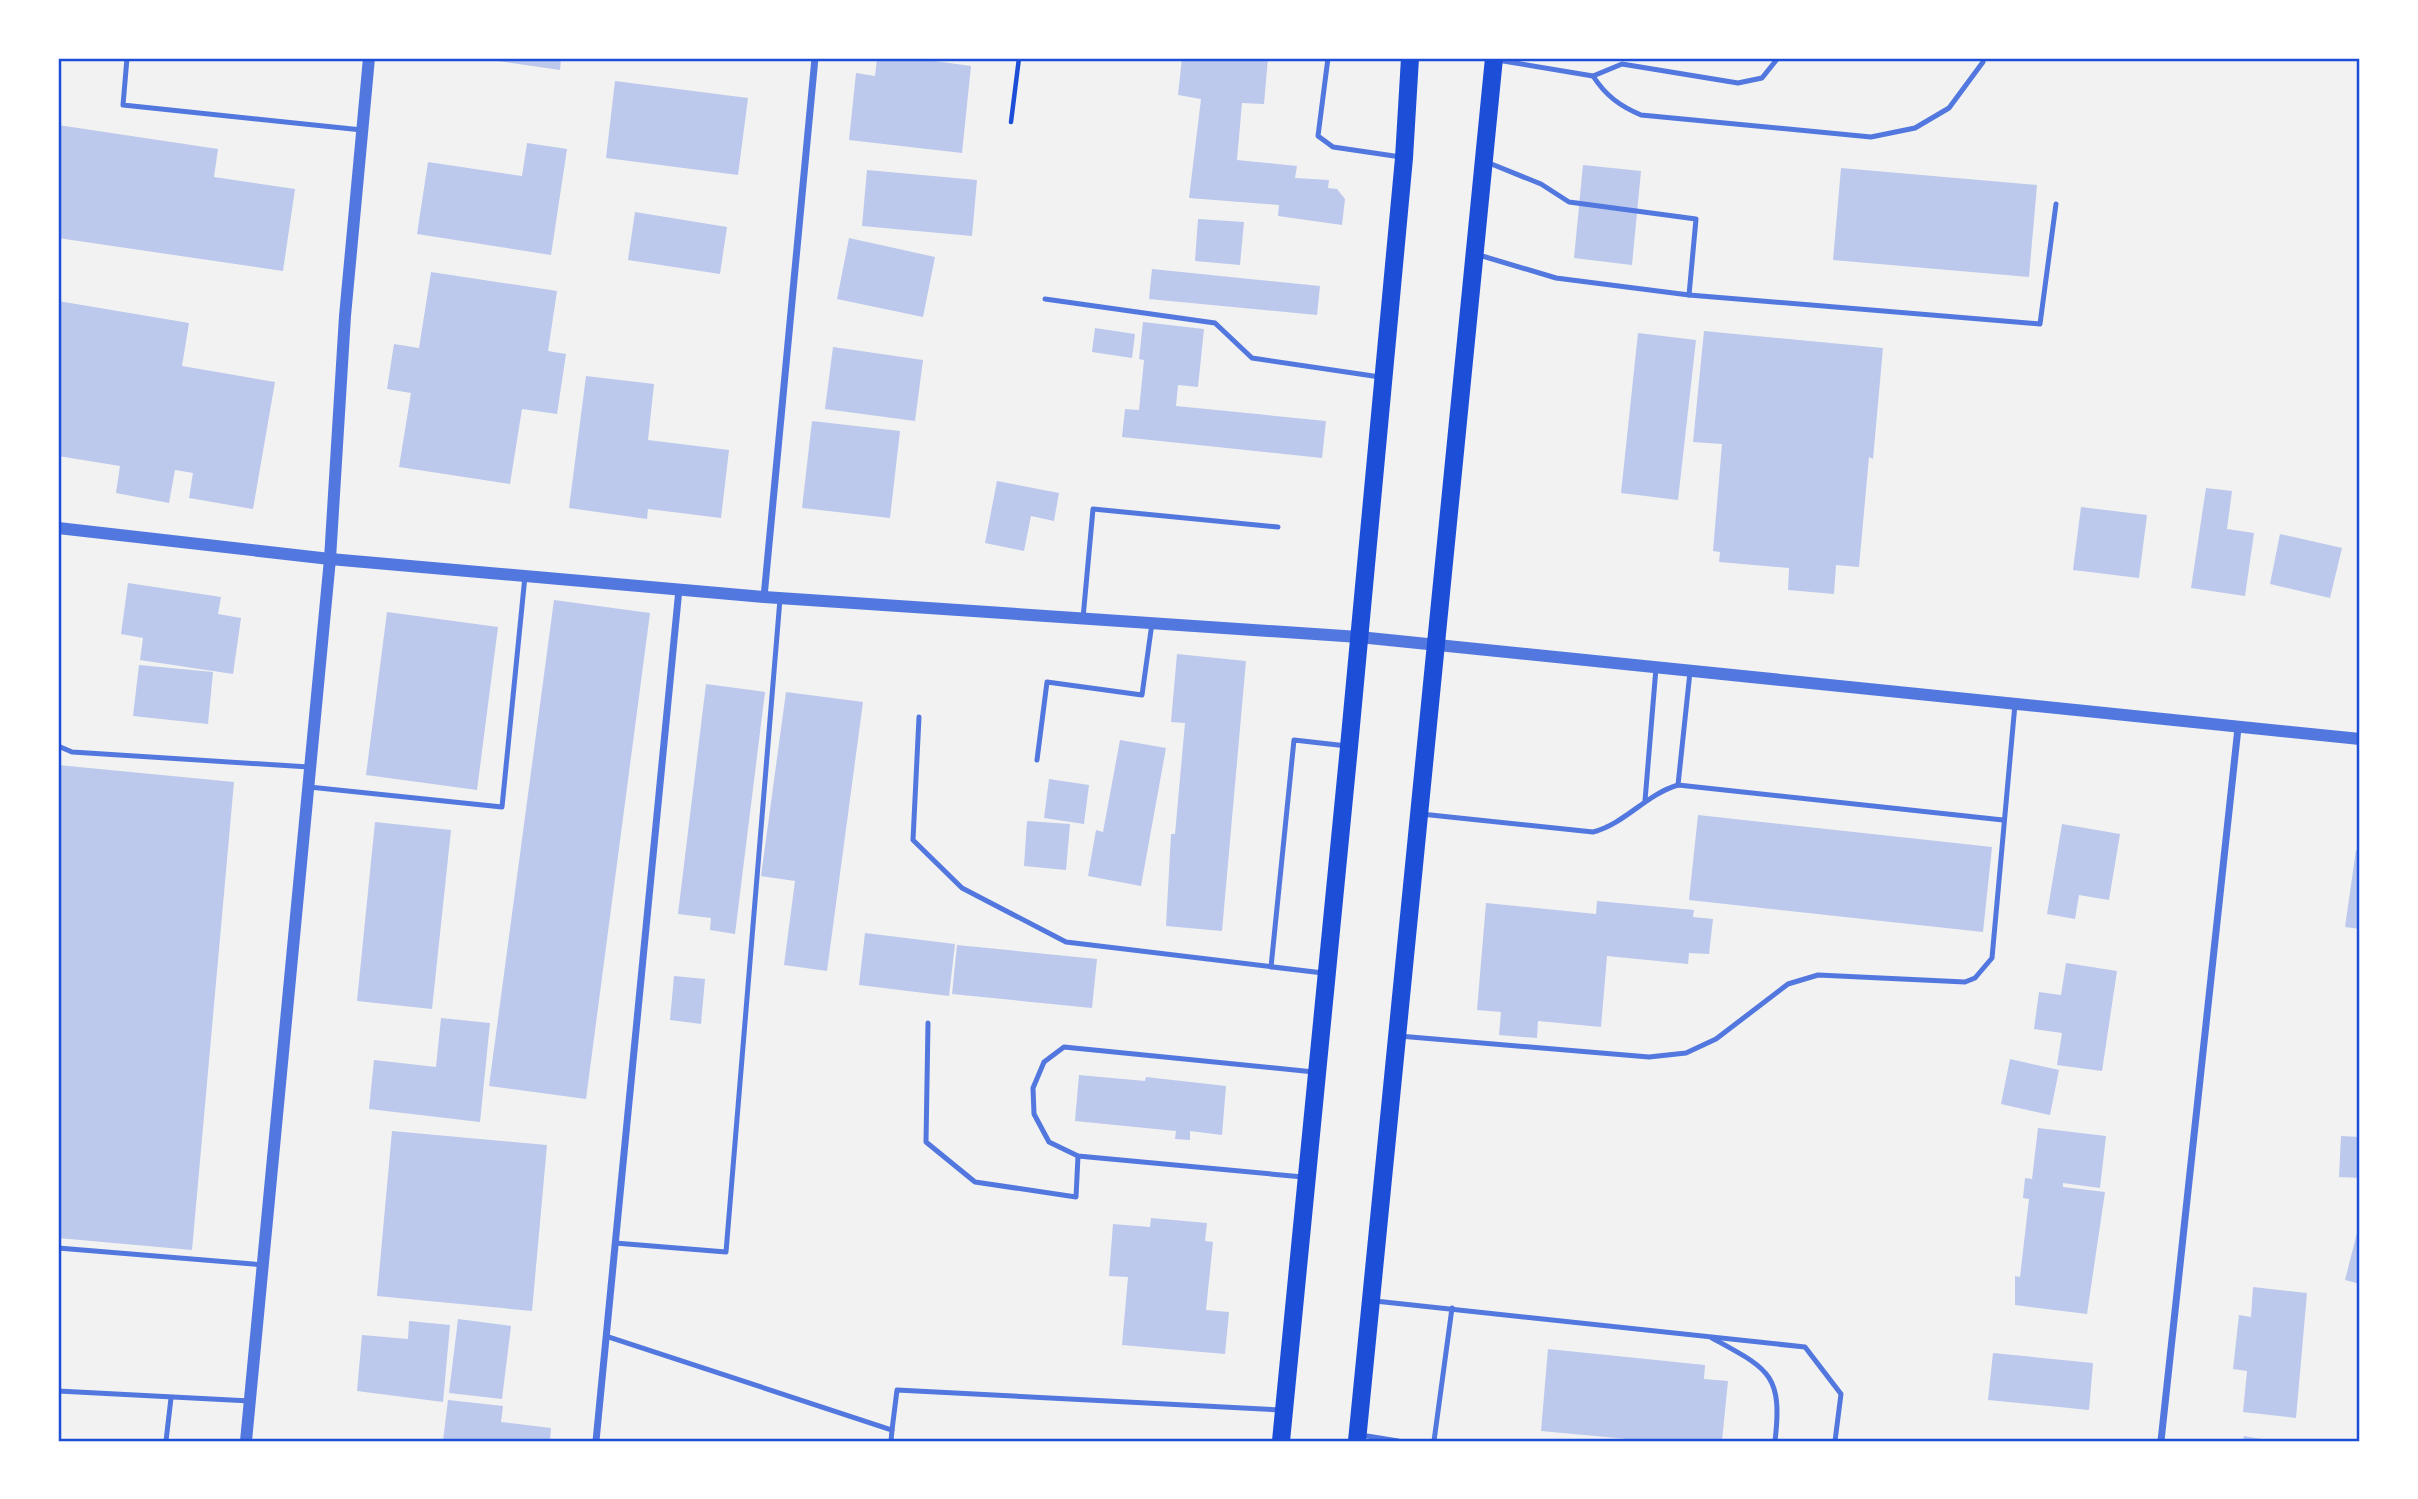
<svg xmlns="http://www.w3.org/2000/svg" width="2418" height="1499" font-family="Roboto,sans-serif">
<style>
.building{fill:#bdc9ec}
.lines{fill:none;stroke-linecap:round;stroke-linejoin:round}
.path{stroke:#1d4ed8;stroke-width:4.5}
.service{stroke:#5277de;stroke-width:5}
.minor{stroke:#5277de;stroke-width:7}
.tertiary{stroke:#5277de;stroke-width:12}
.primary{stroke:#1d4ed8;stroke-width:18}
.neatline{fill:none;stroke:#1d4ed8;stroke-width:2.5}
</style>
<rect width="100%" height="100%" fill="#f2f2f2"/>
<g class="building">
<polygon points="476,58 561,58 560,70"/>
<polygon points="877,58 913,58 971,66 962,153 849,140 856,73 875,76"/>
<polygon points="1182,58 1268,58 1264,104 1242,103 1237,160 1297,166 1295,178 1329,180 1328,188 1337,189 1345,199 1342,225 1278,216 1279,205 1189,198 1201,99 1178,95"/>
<polygon points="615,81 748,98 738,175 606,158"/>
<polygon points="58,125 218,149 214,177 295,189 283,271 58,238"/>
<polygon points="527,143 567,149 551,255 417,234 428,162 522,176"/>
<polygon points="1583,165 1641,171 1632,265 1574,258"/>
<polygon points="1841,168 2037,185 2029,277 1833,260"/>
<polygon points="867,170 977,180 972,236 862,226"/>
<polygon points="635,212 727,227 720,274 628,260"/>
<polygon points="1198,219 1244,222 1240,265 1195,261"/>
<polygon points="849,238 935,257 923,317 837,299"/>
<polygon points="1152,269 1320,286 1317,315 1149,299"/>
<polygon points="431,272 557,291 548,351 566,354 557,414 522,409 510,484 399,467 411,393 387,389 394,344 419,348"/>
<polygon points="58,301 189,323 182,366 275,382 253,509 189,498 193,473 175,470 169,503 116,493 120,466 58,456"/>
<polygon points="1143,322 1204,329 1198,387 1178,385 1176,406 1326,421 1322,458 1122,437 1125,409 1139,410 1144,360 1139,359"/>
<polygon points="1095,328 1135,334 1132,358 1092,352"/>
<polygon points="1704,331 1883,348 1873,459 1869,457 1859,567 1836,565 1834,594 1788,590 1789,568 1719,562 1720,552 1713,551 1722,444 1693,442"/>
<polygon points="1638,333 1696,340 1678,500 1621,493"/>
<polygon points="833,347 923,360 915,421 825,409"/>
<polygon points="586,376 654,384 648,440 729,450 721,518 648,509 647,519 569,508"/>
<polygon points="812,421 900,431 890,518 802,508"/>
<polygon points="997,481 1059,493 1054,521 1031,516 1024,551 985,543"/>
<polygon points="2206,488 2232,491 2227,529 2254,533 2245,596 2191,588"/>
<polygon points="2081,507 2147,515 2139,578 2073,570"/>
<polygon points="2280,534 2342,548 2330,598 2270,584"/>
<polygon points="128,583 221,597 218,614 241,618 233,674 140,660 143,638 121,634"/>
<polygon points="554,600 650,613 586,1099 489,1086"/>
<polygon points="387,612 498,627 477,790 366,775"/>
<polygon points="1177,654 1246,661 1222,931 1166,926 1171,834 1175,834 1185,723 1171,722"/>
<polygon points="139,665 213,672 208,724 133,716"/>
<polygon points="706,684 765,692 735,934 710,930 711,918 678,914"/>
<polygon points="786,692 863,702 827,971 784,965 795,881 761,876"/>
<polygon points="1120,740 1166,748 1141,886 1088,876 1096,830 1103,832"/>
<polygon points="58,765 234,782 192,1250 58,1238"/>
<polygon points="1049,779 1089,785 1084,824 1044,818"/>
<polygon points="1698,815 1992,847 1983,932 1689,900"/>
<polygon points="1027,821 1070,824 1066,870 1024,866"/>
<polygon points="375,822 451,830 432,1009 357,1001"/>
<polygon points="2062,824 2120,834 2109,900 2079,895 2075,919 2047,914"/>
<polygon points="2356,850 2360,851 2360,929 2345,927"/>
<polygon points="1597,901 1694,910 1693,917 1713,919 1709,954 1689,953 1688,964 1607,956 1601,1027 1538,1021 1537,1038 1499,1035 1501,1012 1477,1010 1486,903 1596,914"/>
<polygon points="865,933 955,944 949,996 859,985"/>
<polygon points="957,945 1097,959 1092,1008 952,994"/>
<polygon points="2066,963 2117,971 2102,1071 2057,1065 2062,1033 2034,1029 2039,992 2061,995"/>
<polygon points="674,976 705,979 701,1024 670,1020"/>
<polygon points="441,1018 490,1023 480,1122 369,1109 374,1060 436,1067"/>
<polygon points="2010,1059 2059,1070 2050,1115 2001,1104"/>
<polygon points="1079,1075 1145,1081 1146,1077 1226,1086 1222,1135 1190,1131 1190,1140 1175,1139 1176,1131 1075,1121"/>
<polygon points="2038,1128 2106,1136 2100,1188 2063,1183 2063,1187 2105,1192 2087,1314 2015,1305 2015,1276 2020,1277 2029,1199 2023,1198 2025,1178 2032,1179"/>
<polygon points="392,1131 547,1145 532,1311 377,1296"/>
<polygon points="2341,1136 2360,1137 2360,1178 2339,1177"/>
<polygon points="1151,1218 1207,1223 1205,1241 1213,1242 1206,1310 1229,1312 1225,1354 1122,1345 1128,1277 1109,1276 1113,1224 1150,1227"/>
<polygon points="2357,1233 2360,1234 2360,1284 2345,1280"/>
<polygon points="2253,1287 2307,1293 2296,1418 2243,1412 2247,1371 2233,1369 2239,1315 2251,1317"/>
<polygon points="458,1319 511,1326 502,1399 449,1393"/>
<polygon points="409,1321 450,1325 443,1402 357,1391 362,1335 408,1339"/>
<polygon points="1548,1349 1705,1365 1704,1379 1728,1381 1722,1441 1649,1441 1541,1431"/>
<polygon points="1993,1353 2093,1363 2089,1410 1988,1400"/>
<polygon points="448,1400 503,1406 501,1422 551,1428 550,1441 443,1441"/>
<polygon points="2244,1436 2267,1440 2267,1441 2243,1441"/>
</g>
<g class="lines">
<polyline class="path" points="1011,122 1019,58"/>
<g class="service">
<polyline points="127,58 123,105 362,130"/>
<polyline points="1328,58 1318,136 1333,147 1401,157"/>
<path d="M1497,60L1593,76C1606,96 1620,106 1641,115L1871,137L1915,128L1949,108L1983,62"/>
<polyline points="1593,76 1622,64 1738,83 1762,78 1778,58"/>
<polyline points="1479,255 1556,278 1689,295 1696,219 1569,202 1541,184 1489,163"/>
<polyline points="1689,295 2040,324 2056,204"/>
<polyline points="1045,299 1215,323 1252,358 1380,377"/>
<polyline points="1083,618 1093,509 1278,527"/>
<polyline points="919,717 913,840 962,888 1066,942 1323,973"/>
<polyline points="58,746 72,752 309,767"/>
<polyline points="1037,760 1047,682 1142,695 1152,623"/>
<polyline points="1678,785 1690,672"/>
<polyline points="309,787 502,807 525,576"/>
<polyline points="1645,801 1656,668"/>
<path d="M1421,814L1593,832C1626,823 1645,795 1678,785L2003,820"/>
<polyline points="1271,967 1294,740 1347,746"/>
<polyline points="928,1023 926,1142 975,1182 1076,1197 1078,1156"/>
<polyline points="1399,1036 1649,1057 1686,1053 1716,1039 1788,984 1818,975 1965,982 1975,978 1992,958 2015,704"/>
<polyline points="1303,1177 1078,1156 1049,1142 1034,1114 1033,1088 1044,1062 1064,1047 1314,1072"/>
<polyline points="615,1243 726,1252 780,599"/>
<polyline points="58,1248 264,1265"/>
<polyline points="1375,1301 1805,1347 1841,1394 1835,1441"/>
<polyline points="606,1336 892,1430 897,1390 1280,1410"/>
<path d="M1712,1338C1768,1369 1783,1373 1775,1441"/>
<polyline points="58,1391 250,1401"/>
<polyline points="1361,1435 1398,1441"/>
<polyline points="166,1441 171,1398"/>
<polyline points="891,1441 892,1430"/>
<polyline points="1434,1441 1452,1308"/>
</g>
<g class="minor">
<polyline points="764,597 815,58"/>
<polyline points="596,1441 679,589"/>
<polyline points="2161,1441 2238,728"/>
</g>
<g class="tertiary">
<polyline points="58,528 330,559 764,597 1359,637 2360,739"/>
<polyline points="246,1441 330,559 345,316 369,58"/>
</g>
<g class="primary">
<polyline points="1281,1441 1349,747 1404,158 1410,58"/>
<polyline points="1357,1441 1494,58"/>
</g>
</g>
<rect width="2418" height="1499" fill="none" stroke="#ffffff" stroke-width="119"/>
<rect x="60" y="60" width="2298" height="1380" class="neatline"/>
</svg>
